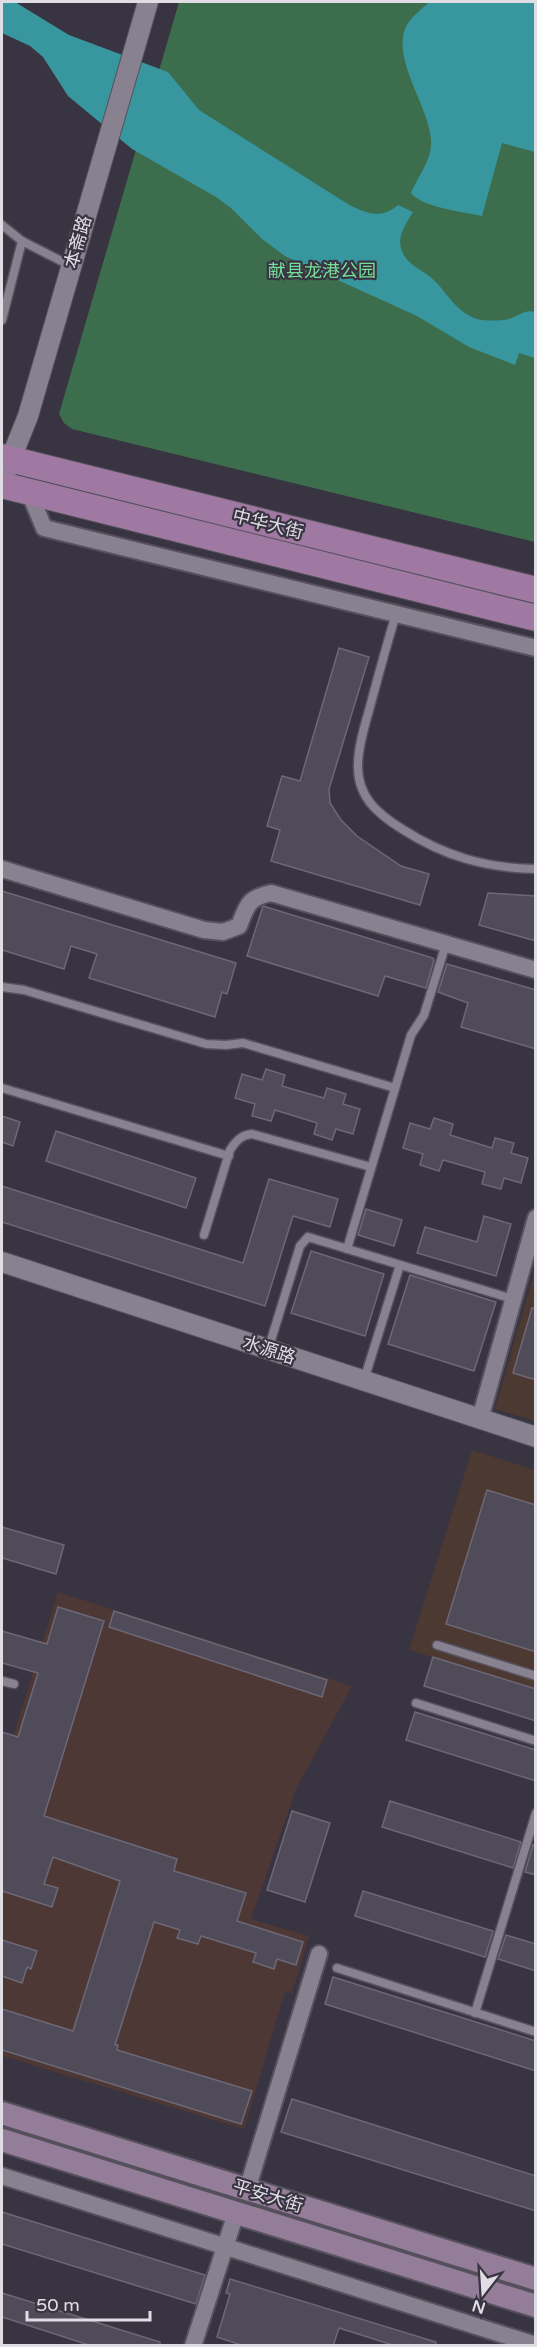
<svg xmlns="http://www.w3.org/2000/svg" width="537" height="2347" font-family="'Varela Round','Noto Sans SC',sans-serif">
<style>
.commercial{fill:#4c3931}
.education{fill:#4d3836}
.green{fill:#3c6d4c}
.water{fill:#38969f}
.building{fill:#504b59;stroke:#6d6876;stroke-width:1.5}
.lines{fill:none;stroke-linecap:round;stroke-linejoin:round}
.service-casing{stroke:#56515c;stroke-width:11}
.minor-casing{stroke:#56515c;stroke-width:20}
.tertiary-casing{stroke:#56515c;stroke-width:22}
.secondary-casing{stroke:#56515c;stroke-width:26}
.primary-casing{stroke:#56515c;stroke-width:28}
.service{stroke:#878190;stroke-width:8}
.minor{stroke:#878190;stroke-width:16}
.tertiary{stroke:#878190;stroke-width:20}
.secondary{stroke:#947d99;stroke-width:22}
.primary{stroke:#a079a3;stroke-width:26}
.labels{text-anchor:middle;dominant-baseline:central;stroke-width:4.5;stroke-linejoin:round;paint-order:stroke}
.street-label{font-size:18px;fill:#e0dde5;stroke:#393441}
.park-label{font-size:18px;fill:#75de99;stroke:#393441}
</style>
<rect width="100%" height="100%" fill="#393441"/>
<g class="commercial">
<polygon points="535,1270 535,1421 495,1409"/>
<polygon points="472,1450 535,1470 535,1688 409,1650"/>
</g>
<polygon class="education" points="58,1592 352,1686 296,1789 251,1919 309,1936 292,1993 285,1992 244,2129 2,2056 2,1772"/>
<polygon class="green" points="179,2 535,2 535,542 72,429 64,423 59,414"/>
<g class="water">
<path d="M2,2H15L69,35L168,72L199,110L351,206C369,214 382,219 398,205L413,212C406,224 396,237 402,251C407,266 426,271 436,282C448,295 458,313 477,319C486,321 500,321 509,319C518,316 526,309 535,312V358L519,353L515,365L469,347L417,316L285,256L262,239L231,208L216,197L132,149L68,96L43,57L30,46L2,33Z"/>
<path d="M429,2H535V152L502,143L482,216C464,212 421,207 411,193C418,176 432,160 431,141C430,108 393,63 405,29C409,18 421,10 429,2Z"/>
</g>
<g class="building">
<polygon points="339,648 369,657 329,789 330,803 341,820 357,836 401,866 429,874 420,905 271,861 280,830 267,826 282,776 300,781"/>
<polygon points="2,891 236,963 227,994 222,992 215,1017 89,978 97,954 71,946 64,969 2,950"/>
<polygon points="488,893 536,896 536,941 479,925"/>
<polygon points="263,906 433,958 434,960 426,988 385,976 378,996 247,956"/>
<polygon points="447,964 536,990 536,1049 461,1027 468,1003 438,992"/>
<polygon points="266,1069 285,1075 282,1086 324,1098 327,1088 346,1094 343,1104 360,1109 353,1134 336,1129 332,1140 314,1134 317,1123 275,1110 271,1121 252,1116 255,1104 235,1098 242,1074 262,1080"/>
<polygon points="2,1116 20,1122 13,1146 2,1142"/>
<polygon points="434,1118 453,1124 450,1135 492,1148 495,1138 514,1143 511,1153 528,1158 521,1183 504,1178 501,1189 482,1184 485,1172 443,1160 439,1171 420,1165 423,1154 403,1148 410,1123 430,1129"/>
<polygon points="56,1131 196,1178 186,1208 46,1161"/>
<polygon points="269,1179 338,1199 330,1227 293,1216 265,1306 2,1222 2,1186 243,1263"/>
<polygon points="366,1209 402,1220 394,1246 358,1235"/>
<polygon points="484,1216 511,1224 496,1276 417,1253 425,1227 477,1242"/>
<polygon points="311,1251 384,1274 365,1336 291,1313"/>
<polygon points="410,1275 496,1302 474,1371 388,1344"/>
<polygon points="532,1308 536,1308 536,1380 513,1373"/>
<polygon points="487,1490 536,1505 536,1652 446,1624"/>
<polygon points="2,1527 64,1545 56,1574 2,1558"/>
<polygon points="58,1607 104,1621 44,1816 177,1859 174,1871 246,1893 237,1921 303,1942 296,1965 277,1959 274,1969 253,1962 256,1953 201,1936 198,1944 177,1938 180,1930 154,1922 115,2045 118,2045 117,2050 252,2091 241,2124 2,2050 2,2009 73,2031 120,1881 53,1857 44,1884 58,1888 52,1907 2,1891 2,1732 18,1737 38,1673 2,1663 2,1631 47,1644"/>
<polygon points="114,1611 327,1680 322,1697 109,1627"/>
<polygon points="433,1657 536,1689 536,1721 424,1686"/>
<polygon points="415,1712 536,1750 536,1781 406,1740"/>
<polygon points="390,1801 521,1842 513,1868 382,1827"/>
<polygon points="292,1811 330,1823 305,1902 267,1890"/>
<polygon points="533,1845 536,1846 536,1875 525,1872"/>
<polygon points="363,1891 493,1931 485,1957 355,1916"/>
<polygon points="506,1935 536,1944 536,1971 498,1959"/>
<polygon points="2,1940 37,1951 31,1969 27,1967 22,1983 2,1976"/>
<polygon points="333,1977 536,2041 536,2071 325,2004"/>
<polygon points="292,2099 536,2176 536,2211 281,2132"/>
<polygon points="2,2212 205,2275 196,2304 2,2244"/>
<polygon points="230,2279 436,2342 436,2346 396,2346 339,2328 333,2346 244,2346 217,2337 230,2294 226,2293"/>
<polygon points="2,2293 160,2342 160,2346 92,2346 2,2317"/>
</g>
<g class="lines">
<defs>
<g id="service">
<polyline points="2,225 22,241 71,266"/>
<polyline points="2,320 22,241"/>
<path d="M396,614C387,644 379,673 371,703C366,722 358,745 358,765C357,797 378,814 402,829C444,856 485,868 536,869"/>
<polyline points="2,987 24,990 206,1044 226,1045 243,1043 395,1088"/>
<polyline points="2,1088 229,1156"/>
<path d="M204,1235L230,1150C236,1141 241,1135 252,1134L371,1167"/>
<polyline points="347,1249 411,1035 424,1015 446,944"/>
<polyline points="268,1350 300,1246 308,1237 513,1299"/>
<polyline points="364,1380 400,1265"/>
<polyline points="437,1645 536,1676"/>
<polyline points="2,1681 14,1684"/>
<polyline points="416,1703 536,1741"/>
<polyline points="337,1968 536,2032"/>
<polyline points="475,2013 536,1813"/>
</g>
<g id="minor">
<polyline points="29,492 44,528 536,648"/>
<path d="M2,869L204,930L223,932L239,926C247,905 248,898 271,893L536,970"/>
<polyline points="480,1419 536,1218"/>
<polyline points="2,2176 536,2345"/>
<polyline points="247,2190 319,1954"/>
<polyline points="193,2346 236,2213"/>
</g>
<g id="tertiary">
<polyline points="2,481 28,416 148,2"/>
<polyline points="2,1262 536,1437"/>
</g>
<g id="secondary">
<polyline points="2,2113 536,2279"/>
<polyline points="2,2140 536,2306"/>
</g>
<g id="primary">
<polyline points="2,457 536,590"/>
<polyline points="2,485 536,618"/>
</g>
</defs>
<use href="#service" class="service-casing"/>
<use href="#minor" class="minor-casing"/>
<use href="#tertiary" class="tertiary-casing"/>
<use href="#secondary" class="secondary-casing"/>
<use href="#primary" class="primary-casing"/>
<use href="#service" class="service"/>
<use href="#minor" class="minor"/>
<use href="#tertiary" class="tertiary"/>
<use href="#secondary" class="secondary"/>
<use href="#primary" class="primary"/>
</g>
<g class="labels">
<g class="street-label">
<text transform="translate(78 242) rotate(-74)">本斋路</text>
<text transform="translate(268 524) rotate(14)">中华大街</text>
<text transform="translate(269 1350) rotate(18)">水源路</text>
<text transform="translate(268 2196) rotate(17)">平安大街</text>
</g>
<g class="park-label">
<text x="322" y="271">献县龙港公园</text>
</g>
</g>
<rect width="537" height="2347" fill="none" stroke="#e0dde5" stroke-width="6"/>
<g transform="translate(483 2293) rotate(197)" stroke="#393441" stroke-width="4.5" paint-order="stroke">
<path d="M0-4.5L10 22L0 15L-10 22Z" fill="#e0dde5"/>
<text y="-9" font-size="16" font-weight="bold" text-anchor="middle" fill="#e0dde5">N</text>
</g>
<path d="M27 2311v9h123v-9" fill="none" stroke="#e0dde5" stroke-width="3"/>
<text x="36" y="2311" font-size="18" fill="#e0dde5" stroke="#393441" stroke-width="4.5" paint-order="stroke">50 m</text>
</svg>
